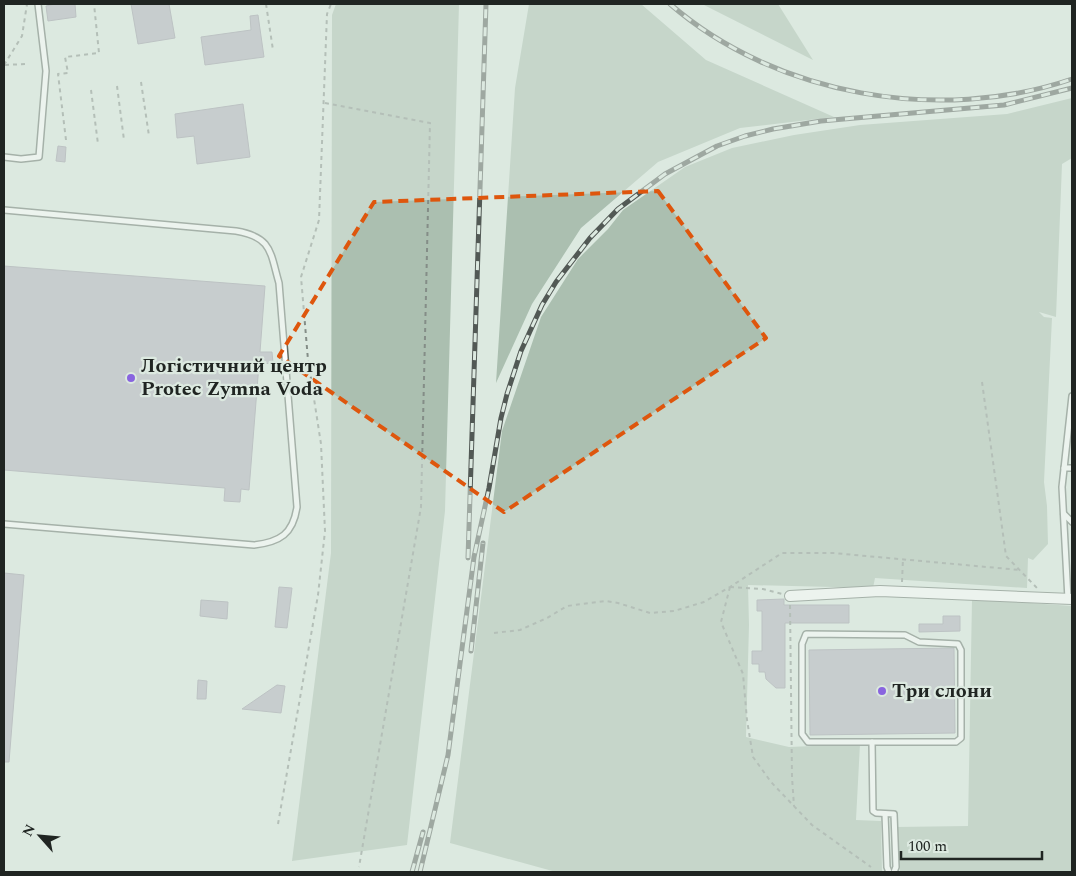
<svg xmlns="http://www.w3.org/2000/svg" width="1076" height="876" font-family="Spectral,serif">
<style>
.green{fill:#abbfb0}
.building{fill:#aeabb8;stroke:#9694a1}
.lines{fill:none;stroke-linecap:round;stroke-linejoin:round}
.lane-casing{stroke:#636e66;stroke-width:8}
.street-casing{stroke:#636e66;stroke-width:12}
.path{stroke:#848d87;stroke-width:2;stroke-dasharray:4 4;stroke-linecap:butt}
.lane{stroke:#fff;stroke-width:5}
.street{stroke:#fff;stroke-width:10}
.rail-casing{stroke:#525955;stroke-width:5}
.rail{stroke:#dce9e0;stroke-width:3;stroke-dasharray:9;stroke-linecap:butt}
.marked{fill:none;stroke:#de560d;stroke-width:4;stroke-dasharray:10 6;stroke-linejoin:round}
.poi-dot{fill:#8964df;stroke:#dce9e0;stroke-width:2}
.labels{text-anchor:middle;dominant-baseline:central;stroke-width:4.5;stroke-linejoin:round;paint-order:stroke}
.poi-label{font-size:20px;font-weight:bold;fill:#202522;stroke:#dce9e0;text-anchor:start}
</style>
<rect width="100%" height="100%" fill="#dce9e0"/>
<g class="green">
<polygon points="336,4 459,4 445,511 407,845 292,861 331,553 332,15"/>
<polygon points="529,4 641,4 706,60 834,117 740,128 658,162 581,228 532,304 496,383 515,88"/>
<polygon points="702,4 778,4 813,60"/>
<polygon points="1072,98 1072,158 1062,164 1056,317 1039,312 1044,317 1052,318 1044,482 1047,506 1048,544 1033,560 1028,558 1027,588 875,578 873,588 748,585 749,625 746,737 789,747 860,744 856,820 881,821 882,872 556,872 450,843 502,431 541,317 578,259 608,229 623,210 685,167 732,148 794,135 860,125 1007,114"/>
<polygon points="972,599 1072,606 1072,872 900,872 896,827 968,826"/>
</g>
<g class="building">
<polygon points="55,4 75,4 76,17 48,21 46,6"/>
<polygon points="131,4 169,4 175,38 138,44"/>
<polygon points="258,15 264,57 205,65 201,37 251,30 250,16"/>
<polygon points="243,104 250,157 197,164 194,136 177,138 175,114"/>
<polygon points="58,146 66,147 65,162 56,161"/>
<polygon points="4,266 265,286 260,352 272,352 273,363 259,364 249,490 241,489 240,502 224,501 225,488 4,470"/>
<polygon points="4,573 24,575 9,762 4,762"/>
<polygon points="279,587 292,588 287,628 275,627"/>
<polygon points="784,599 784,605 849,605 849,623 785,623 785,688 776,688 766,679 765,672 759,672 759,664 752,664 752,651 762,651 762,611 757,611 757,600"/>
<polygon points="201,600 228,602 227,619 200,616"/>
<polygon points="943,616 960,616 960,631 919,632 919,624 943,624"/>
<polygon points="954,648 955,733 810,735 809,650"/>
<polygon points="198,680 207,681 206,699 197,699"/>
<polygon points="277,685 285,686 281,713 242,709"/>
</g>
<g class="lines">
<defs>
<g id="lane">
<polyline points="4,157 21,159 39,157 46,71 38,4"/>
<path d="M4,210L236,231C272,237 270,252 279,283L297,507C293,534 280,542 254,545L4,524"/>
<polyline points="1064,468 1072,468"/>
<polyline points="1064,514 1072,522"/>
<polyline points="1068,599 1062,487 1072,396"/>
<polygon points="806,634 905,635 919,642 958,644 961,650 961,738 956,742 808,742 802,734 802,644"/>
<polyline points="872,742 873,811 876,813 894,814 896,867 894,872"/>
<polyline points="885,814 887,867 889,872"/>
</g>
<polyline id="street" points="790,596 880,591 1072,599"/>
</defs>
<use href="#lane" class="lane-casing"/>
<use href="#street" class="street-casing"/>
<g class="path">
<polyline points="266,4 273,50"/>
<polyline points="4,65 22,36 27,4"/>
<polyline points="5,65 25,64"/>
<polyline points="141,82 149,136"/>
<polyline points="117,86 124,140"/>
<polyline points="91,90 98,144"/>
<polyline points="325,103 430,123 421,507 359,867"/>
<polyline points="66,140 58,74 68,73 65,57 99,53 94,4"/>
<polyline points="982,382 1006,556 1037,588"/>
<polyline points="902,582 903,558"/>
<polyline points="730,587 721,622 743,674 747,720 753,757 771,782 812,825 871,867"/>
<polyline points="730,587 763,589 782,594"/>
<polyline points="790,605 792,777 794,806"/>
<polyline points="494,633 520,630 547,618 567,606 606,601 618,603 650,613 674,611 704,602 730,587 782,553 833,553 1020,570"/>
<polyline points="278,824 318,595 325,531 321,444 308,360 301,277 319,220 327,14 331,4"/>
</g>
<use href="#lane" class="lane"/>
<use href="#street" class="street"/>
<defs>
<g id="rail">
<path d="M670,4C776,96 940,124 1072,79"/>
<polyline points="468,558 486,4"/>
<polyline points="471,651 483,543"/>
<polyline points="412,872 423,832"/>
<polyline points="420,872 448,755 474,557 489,488 501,418 507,394 521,351 542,305 556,282 590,238 618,209 665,174 717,146 745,136 773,129 821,121 1004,105 1072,88"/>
</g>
</defs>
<use href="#rail" class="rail-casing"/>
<use href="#rail" class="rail"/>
</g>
<path d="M0 0H1076V876H0ZM658,191L766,338L504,512L279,356L374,202Z" fill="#dce9e0" fill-opacity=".55" fill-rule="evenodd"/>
<path class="marked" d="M658,191L766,338L504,512L279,356L374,202Z"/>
<g class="poi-dot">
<circle cx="131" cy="378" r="5"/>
<circle cx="882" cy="691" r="5"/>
</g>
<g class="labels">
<g class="poi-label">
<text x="141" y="366">Логістичний центр<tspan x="141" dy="23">Protec Zymna Voda</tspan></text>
<text x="892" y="691">Три слони</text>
</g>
</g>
<rect width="1076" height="876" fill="none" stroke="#202522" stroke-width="10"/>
<g transform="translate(40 836) rotate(297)" stroke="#dce9e0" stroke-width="4" paint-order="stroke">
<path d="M0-4L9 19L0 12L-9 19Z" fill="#202522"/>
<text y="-8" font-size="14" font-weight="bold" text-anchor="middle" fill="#202522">N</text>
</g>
<path d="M901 851v8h141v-8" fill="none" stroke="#202522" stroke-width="2.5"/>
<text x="908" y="851" font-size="15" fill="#202522" stroke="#dce9e0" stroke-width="4" paint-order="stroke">100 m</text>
</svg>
